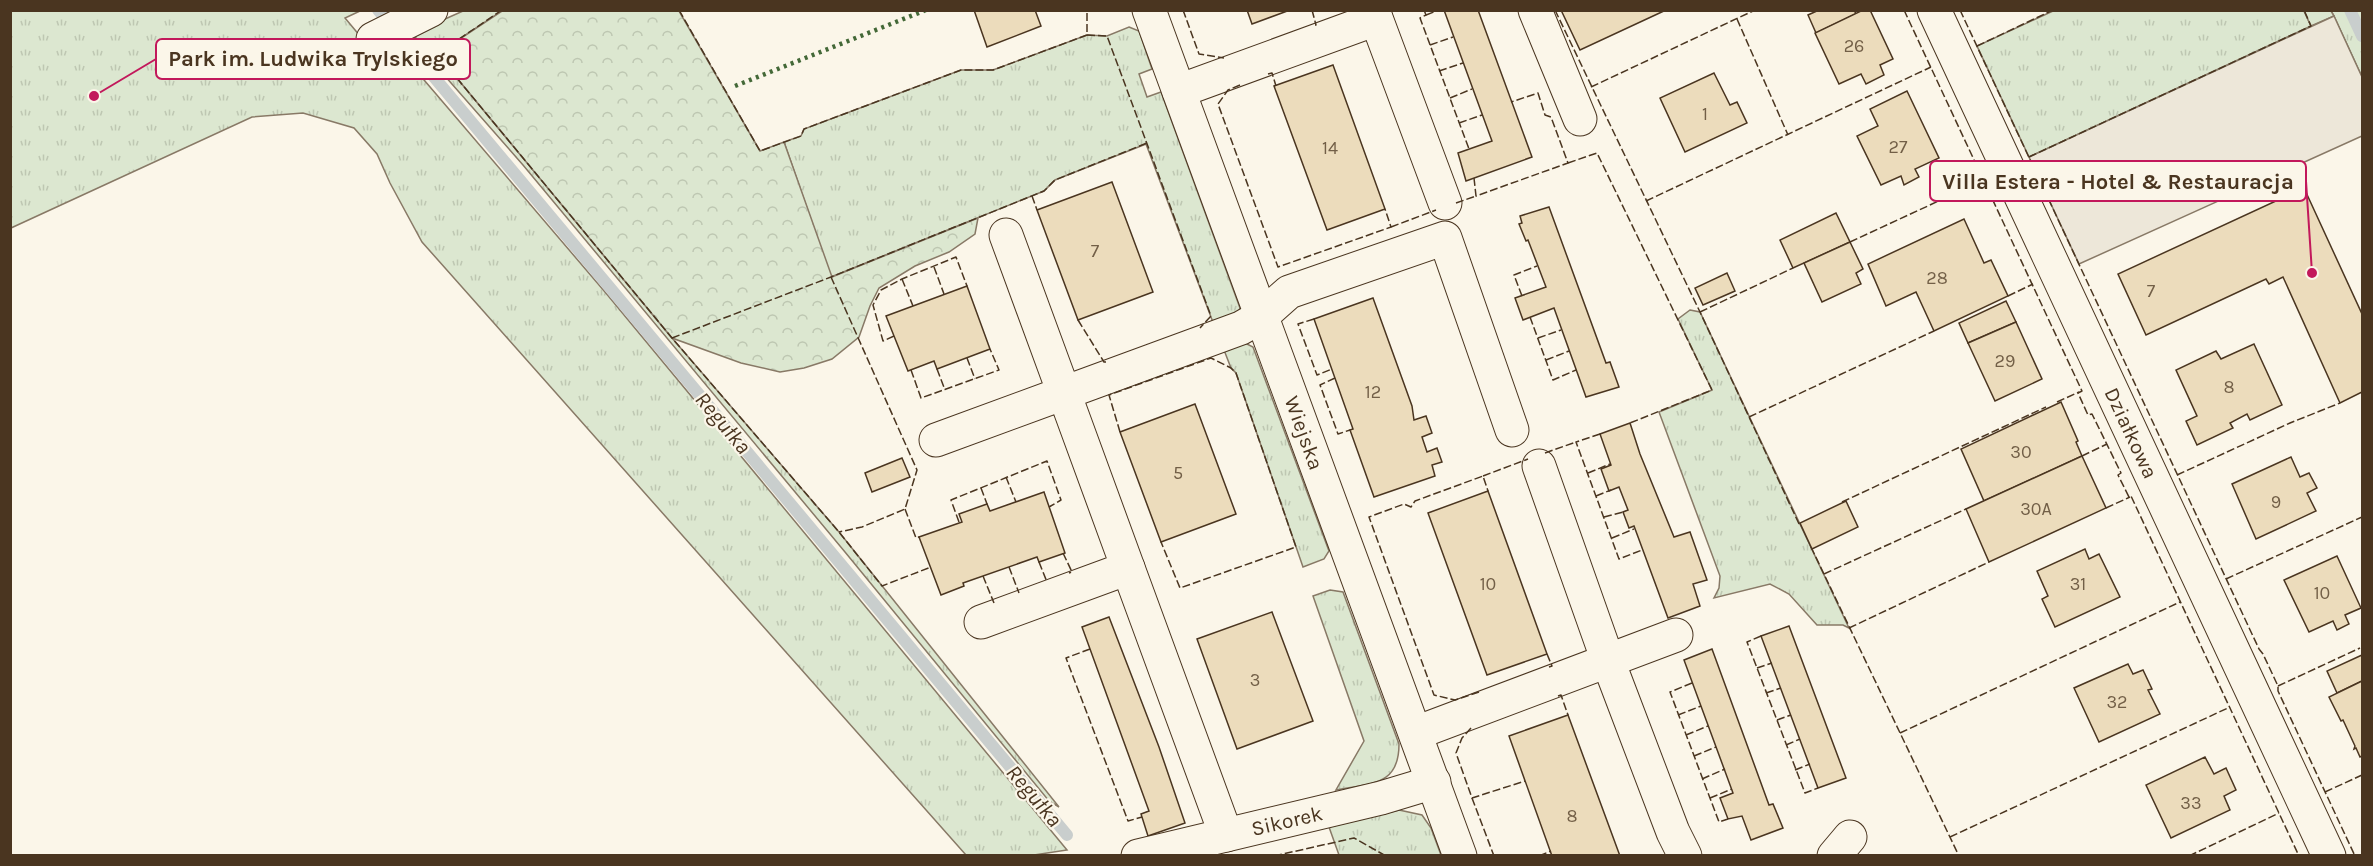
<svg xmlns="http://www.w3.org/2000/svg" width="2373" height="866" font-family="Karla,sans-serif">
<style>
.grass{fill:url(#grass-tufts);stroke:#887966;stroke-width:1.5}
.forest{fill:url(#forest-crowns);stroke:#887966;stroke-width:1.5}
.parking{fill:#ede7d9;stroke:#887966;stroke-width:1.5}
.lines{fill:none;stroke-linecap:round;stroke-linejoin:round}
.stream{stroke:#c9cecd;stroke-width:12}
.building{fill:#ecdcbc;stroke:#4a3520;stroke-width:1.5}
.minor-casing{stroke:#4a3520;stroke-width:35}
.minor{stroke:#fbf6e9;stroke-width:33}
.hedge{stroke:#436837;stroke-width:4.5;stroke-dasharray:3 4.5;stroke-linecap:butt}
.fence{stroke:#4a3520;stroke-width:1.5;stroke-dasharray:8 3;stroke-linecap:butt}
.labels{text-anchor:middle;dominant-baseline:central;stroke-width:4.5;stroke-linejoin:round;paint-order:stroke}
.number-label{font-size:18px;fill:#725f47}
.street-label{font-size:21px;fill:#4a3520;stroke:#fbf6e9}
.water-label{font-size:22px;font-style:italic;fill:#4a3520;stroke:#fbf6e9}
.leader{fill:none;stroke:#c2185b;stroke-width:2}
.callout-dot{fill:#c2185b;stroke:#fbf6e9;stroke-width:2}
.callout{fill:#fbf6e9;stroke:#c2185b;stroke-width:2}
.callout-label{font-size:22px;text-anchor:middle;font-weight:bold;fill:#4a3520}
</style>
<defs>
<pattern id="grass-tufts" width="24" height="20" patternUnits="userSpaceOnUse" patternTransform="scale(1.5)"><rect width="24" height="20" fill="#dce7d0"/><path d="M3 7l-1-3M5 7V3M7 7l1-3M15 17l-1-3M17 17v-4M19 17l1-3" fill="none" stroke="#bec7b2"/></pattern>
<pattern id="forest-crowns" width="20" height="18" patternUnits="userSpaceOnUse" patternTransform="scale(1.5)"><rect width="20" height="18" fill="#dce7d0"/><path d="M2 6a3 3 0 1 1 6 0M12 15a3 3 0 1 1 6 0" fill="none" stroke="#bec7b2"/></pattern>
</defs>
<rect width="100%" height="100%" fill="#fbf6e9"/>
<g class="grass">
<polygon points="10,11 360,11 345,18 376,55 395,46 605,292 1067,850 1034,855 966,855 422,242 390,183 377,154 354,128 303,113 252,117 11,228"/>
<polygon points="463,11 502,11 437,54 672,338 839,532 1059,807 1049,801 845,552 523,165 430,59 414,35 427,27"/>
<polygon points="2053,11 2304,11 2311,26 2029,157 1977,46"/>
<polygon points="2331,11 2362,11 2362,77 2334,16"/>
<polygon points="1129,27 1139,31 1152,69 1139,74 1147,97 1161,92 1240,308 1236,318 1214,325 1146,144 1055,180 1044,191 831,277 784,142 801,136 804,129 961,70 993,70 1087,35 1107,36"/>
<polygon points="1690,310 1700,312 1849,628 1843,625 1817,625 1789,594 1770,584 1714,598 1719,588 1720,576 1659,412 1712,390 1678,319"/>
<polygon points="1245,343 1253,347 1329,551 1324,559 1303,567 1236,373 1231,368 1224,350"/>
<path d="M1330,590L1343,592L1399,744C1399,787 1370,783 1336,790L1364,741L1313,596Z"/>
<polygon points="1399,810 1422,815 1431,828 1441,855 1339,855 1329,827"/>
</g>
<g class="forest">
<polygon points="502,11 679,11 760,151 784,142 832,277 978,218 975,234 949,252 915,266 879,288 870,306 859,337 832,359 804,368 780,372 741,363 672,338 437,54"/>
<polygon points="2304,11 2331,11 2334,16 2311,26"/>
</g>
<polygon class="parking" points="2334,16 2362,77 2362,136 2079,264 2029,157"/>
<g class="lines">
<g class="stream">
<polyline points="378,10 1067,835"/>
<polyline points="2350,10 2362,36"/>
</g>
</g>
<g class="building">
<polygon points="974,10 1035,10 1041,26 987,47"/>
<polygon points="1247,10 1290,10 1252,24"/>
<polygon points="1444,10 1478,10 1532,157 1466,181 1458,153 1492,141"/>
<polygon points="1561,10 1666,10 1580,50"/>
<polygon points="1819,10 1854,10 1856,14 1816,33 1808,15"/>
<polygon points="1863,10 1870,10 1893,59 1880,65 1884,75 1866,84 1861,74 1839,84 1815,33"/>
<polygon points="1333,65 1385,209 1327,230 1274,86"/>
<polygon points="1714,73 1730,105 1737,102 1747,123 1685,152 1660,98"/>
<polygon points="1907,91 1939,158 1915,169 1919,177 1904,185 1901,176 1881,185 1857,136 1878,126 1870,109"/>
<polygon points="1112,182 1153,292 1078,320 1037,210"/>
<polygon points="2304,188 2362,314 2362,392 2340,403 2283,277 2269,284 2266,279 2146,335 2118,274"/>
<polygon points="1549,207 1606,363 1610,362 1619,387 1586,397 1554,308 1523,320 1515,298 1546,287 1528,240 1526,241 1519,224 1522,223 1520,216"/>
<polygon points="1836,213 1850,242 1793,268 1780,240"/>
<polygon points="1964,219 1984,263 1991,260 2008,296 1934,331 1916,292 1886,306 1868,264"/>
<polygon points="1850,242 1863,269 1856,273 1861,284 1822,302 1804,263"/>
<polygon points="1727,273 1735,291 1703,305 1695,288"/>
<polygon points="967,286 990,349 937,369 934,361 908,371 886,316"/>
<polygon points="1373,298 1412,406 1414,420 1426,416 1432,433 1422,437 1427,452 1437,448 1442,462 1432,465 1435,476 1374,497 1350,430 1353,429 1314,319"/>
<polygon points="2006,301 2016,322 1968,343 1959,323"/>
<polygon points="2016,322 2042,379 1995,401 1968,343"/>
<polygon points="2254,344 2282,405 2250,420 2247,414 2230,423 2233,428 2197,445 2186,421 2197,416 2176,370 2216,351 2221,359"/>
<polygon points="2061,402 2078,441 2076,442 2082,456 1984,501 1961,449"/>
<polygon points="1195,404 1236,514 1161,542 1120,432"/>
<polygon points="1630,423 1640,454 1674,537 1690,532 1707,580 1693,584 1700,606 1668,618 1634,526 1629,528 1623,512 1628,510 1619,487 1609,491 1601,469 1611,465 1600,434"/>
<polygon points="2082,456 2106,508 1989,562 1966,509"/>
<polygon points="2291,457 2300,477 2309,473 2317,488 2307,493 2316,511 2256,539 2232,484"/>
<polygon points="902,458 910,477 872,492 865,473"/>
<polygon points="1488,491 1547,654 1487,675 1428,513"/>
<polygon points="1044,492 1065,553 1039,562 1037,557 963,583 964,586 941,595 919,537 962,522 959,514 987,504 990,511"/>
<polygon points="1846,501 1858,527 1812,549 1800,523"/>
<polygon points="2085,549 2089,559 2099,554 2120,597 2055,627 2042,599 2048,596 2037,571"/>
<polygon points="2337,556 2361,608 2345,615 2349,624 2337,630 2333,621 2309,632 2284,580"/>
<polygon points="1272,612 1313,721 1237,749 1197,639"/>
<polygon points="1109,617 1159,747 1185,823 1148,836 1141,814 1149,811 1082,627"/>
<polygon points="1789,626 1846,778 1818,788 1761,636"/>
<polygon points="1712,649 1769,805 1773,804 1783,828 1751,840 1742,816 1728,819 1720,798 1733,793 1684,660"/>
<polygon points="2362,655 2362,681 2337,693 2327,671"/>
<polygon points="2128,664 2133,674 2143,670 2152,689 2148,690 2160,714 2099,742 2074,688"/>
<polygon points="2362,681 2362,756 2360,757 2356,748 2354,749 2355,746 2343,720 2341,721 2329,697"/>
<polygon points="1568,715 1620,856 1552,856 1509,736"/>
<polygon points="2205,757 2214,774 2226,768 2236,790 2224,796 2230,810 2171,838 2146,785"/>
</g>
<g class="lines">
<defs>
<g id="minor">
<polyline points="1149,10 1460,856"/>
<polyline points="1373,10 1445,203"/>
<polyline points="1535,10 1580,119"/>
<polyline points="1934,10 2329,856"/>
<polyline points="373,39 431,10"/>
<polyline points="1179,91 1376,19"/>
<polyline points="1006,235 1064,393 1241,328 1262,316 1289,292 1445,238 1512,430"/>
<polyline points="936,440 1064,393 1128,568 981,622"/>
<polyline points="1539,466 1608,661 1673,832 1685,856"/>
<polyline points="1128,568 1226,835"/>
<polyline points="1416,733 1676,635"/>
<polyline points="1138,856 1381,798 1434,782"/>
<polyline points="1834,856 1850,837"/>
</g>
</defs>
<use href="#minor" class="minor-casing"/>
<use href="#minor" class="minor"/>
<polyline class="hedge" points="735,86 926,10"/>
<g class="fence">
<polyline points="502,10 437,54 672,338 839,532 882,586 931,567"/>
<polyline points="679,10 760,151 801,136 804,129 961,70 993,70 1087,35 1087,12 1091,10"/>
<polyline points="1183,10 1199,54 1224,58"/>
<polyline points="1312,10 1316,25 1315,25"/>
<polyline points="1424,10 1426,15 1420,18 1469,149"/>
<polyline points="1555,10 1700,312 1800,526"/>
<polyline points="1904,10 2082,391 2078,393 2088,415 2092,414 2121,473 2118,475 2129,497 2131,496 2299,856"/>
<polyline points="1960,10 2259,649 2263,654 2278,686 2278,691 2355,856"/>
<polyline points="1426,15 1439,10"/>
<polyline points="1737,19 1788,135"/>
<polyline points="1087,35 1107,36 1211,316 1200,328"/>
<polyline points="1430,45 1453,37"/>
<polyline points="1977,46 2053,10"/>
<polyline points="1439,71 1463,63"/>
<polyline points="1268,74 1272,73 1276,86"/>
<polyline points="1240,85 1228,90 1218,104 1278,267 1391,227 1385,209"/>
<polyline points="1591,87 1755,10"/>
<polyline points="1450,98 1472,89"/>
<polyline points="1459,123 1482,115"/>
<polyline points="2029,157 2311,26 2304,10"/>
<polyline points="1568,163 1597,153 1712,390 1630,423"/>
<polyline points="1474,178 1476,196 1568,163 1551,117 1545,115 1538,93 1511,102"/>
<polyline points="1032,196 1037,210"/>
<polyline points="1646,201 1931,67"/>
<polyline points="1456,203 1476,196"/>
<polyline points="1391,227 1436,210"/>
<polyline points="1850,242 1984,180"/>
<polyline points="934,267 944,294"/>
<polyline points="831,277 917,470 905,509 862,527 839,532"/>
<polyline points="902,279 913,306"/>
<polyline points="1522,296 1514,275 1537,266"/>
<polyline points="2008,296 2033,284"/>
<polyline points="1700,312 1793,268"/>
<polyline points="1530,317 1553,380 1576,370"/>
<polyline points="1314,319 1298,324 1317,375 1332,369"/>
<polyline points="1078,320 1104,362 1106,362"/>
<polyline points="894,336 883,341 873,305 881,290 902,279 956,257 967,286"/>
<polyline points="672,338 831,277 1044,191 1055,180 1147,143"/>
<polyline points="1538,338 1561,330"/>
<polyline points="967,358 975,379"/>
<polyline points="1546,360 1569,351"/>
<polyline points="937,369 945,390"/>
<polyline points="911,370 921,398 999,370 990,349"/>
<polyline points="1335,378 1320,385 1338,434 1350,430"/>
<polyline points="2057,402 2079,392"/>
<polyline points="1749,417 1934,331"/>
<polyline points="1120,432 1109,395 1211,358 1231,368 1236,373 1296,547 1180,588 1161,542"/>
<polyline points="1600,434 1576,442 1619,559 1642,550"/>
<polyline points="1545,453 1576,442"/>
<polyline points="2082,456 2107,444"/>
<polyline points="1588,473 1610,464"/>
<polyline points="2177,475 2290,423 2340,403"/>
<polyline points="1483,476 1528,459"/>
<polyline points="1006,477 1016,502"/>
<polyline points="981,488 987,504"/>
<polyline points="1596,496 1611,490"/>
<polyline points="1842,502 2046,407"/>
<polyline points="2106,508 2130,497"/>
<polyline points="905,509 916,538 919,537"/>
<polyline points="1604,517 1623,512"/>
<polyline points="959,522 951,500 1047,461 1061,500 1049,507"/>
<polyline points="1612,538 1634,529"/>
<polyline points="1811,547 1959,856"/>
<polyline points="1063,553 1072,572 1069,573"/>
<polyline points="1039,562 1047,582"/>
<polyline points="1009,567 1019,593"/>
<polyline points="1824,574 1966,509"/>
<polyline points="983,576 994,603"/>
<polyline points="2226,579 2362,517"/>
<polyline points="1849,628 1989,562"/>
<polyline points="1761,636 1747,642 1805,793 1818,788"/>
<polyline points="1090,649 1066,658 1128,821 1142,817"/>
<polyline points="1547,654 1552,666 1549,667"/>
<polyline points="1757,668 1772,663"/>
<polyline points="1692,683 1670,692 1719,822 1728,819"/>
<polyline points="2278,686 2360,648"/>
<polyline points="1479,692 1455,700 1434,695 1369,517 1404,504 1411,507 1415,501 1483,476 1488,491"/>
<polyline points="1766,693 1781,688"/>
<polyline points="1558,696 1561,695 1568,715"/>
<polyline points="1678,715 1701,706"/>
<polyline points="1777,720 1791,715"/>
<polyline points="1471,728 1462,738 1456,753 1472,798 1525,781"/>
<polyline points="1900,733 2180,602"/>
<polyline points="1686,735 1708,726"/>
<polyline points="1786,745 1800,739"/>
<polyline points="1694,756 1716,747"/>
<polyline points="1795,770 1810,764"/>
<polyline points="1702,779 1725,769"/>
<polyline points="2325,792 2362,775"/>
<polyline points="1472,798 1494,856"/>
<polyline points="1710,798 1732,789"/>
<polyline points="1950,837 2230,707"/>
<polyline points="1274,856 1354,838 1386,856"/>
<polyline points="1539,856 1551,851"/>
<polyline points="2189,856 2279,813"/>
</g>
</g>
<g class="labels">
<g class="number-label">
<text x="1854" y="46">26</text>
<text x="1705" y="114">1</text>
<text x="1898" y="147">27</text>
<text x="1330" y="148">14</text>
<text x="1095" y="251">7</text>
<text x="1937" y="278">28</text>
<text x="2151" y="291">7</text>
<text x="2005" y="361">29</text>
<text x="2229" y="387">8</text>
<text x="1373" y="392">12</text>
<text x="2021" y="452">30</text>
<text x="1178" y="473">5</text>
<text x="2276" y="502">9</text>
<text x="2036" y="509">30A</text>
<text x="1488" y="584">10</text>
<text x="2078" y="584">31</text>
<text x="2322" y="593">10</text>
<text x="1255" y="680">3</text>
<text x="2117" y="702">32</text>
<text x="2191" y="803">33</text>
<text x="1572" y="816">8</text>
</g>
<g class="street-label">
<text transform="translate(1304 433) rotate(70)">Wiejska</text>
<text transform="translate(2131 433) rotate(65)">Działkowa</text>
<text transform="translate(1287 821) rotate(-13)">Sikorek</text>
</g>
<g class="water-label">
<text transform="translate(723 423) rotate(50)">Regułka</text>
<text transform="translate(1034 796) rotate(50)">Regułka</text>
</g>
</g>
<path class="leader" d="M94 96L156 59M2312 273L2306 181"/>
<g class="callout-dot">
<circle cx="94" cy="96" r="6"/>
<circle cx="2312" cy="273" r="6"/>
</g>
<g class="callout">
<rect x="156" y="39" width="314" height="40" rx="6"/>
<rect x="1930" y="161" width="376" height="40" rx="6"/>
</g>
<g class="callout-label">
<text x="313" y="66">Park im. Ludwika Trylskiego</text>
<text x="2118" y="189">Villa Estera - Hotel &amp; Restauracja</text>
</g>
<rect width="2373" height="866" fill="none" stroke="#4a3520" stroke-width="24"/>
</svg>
